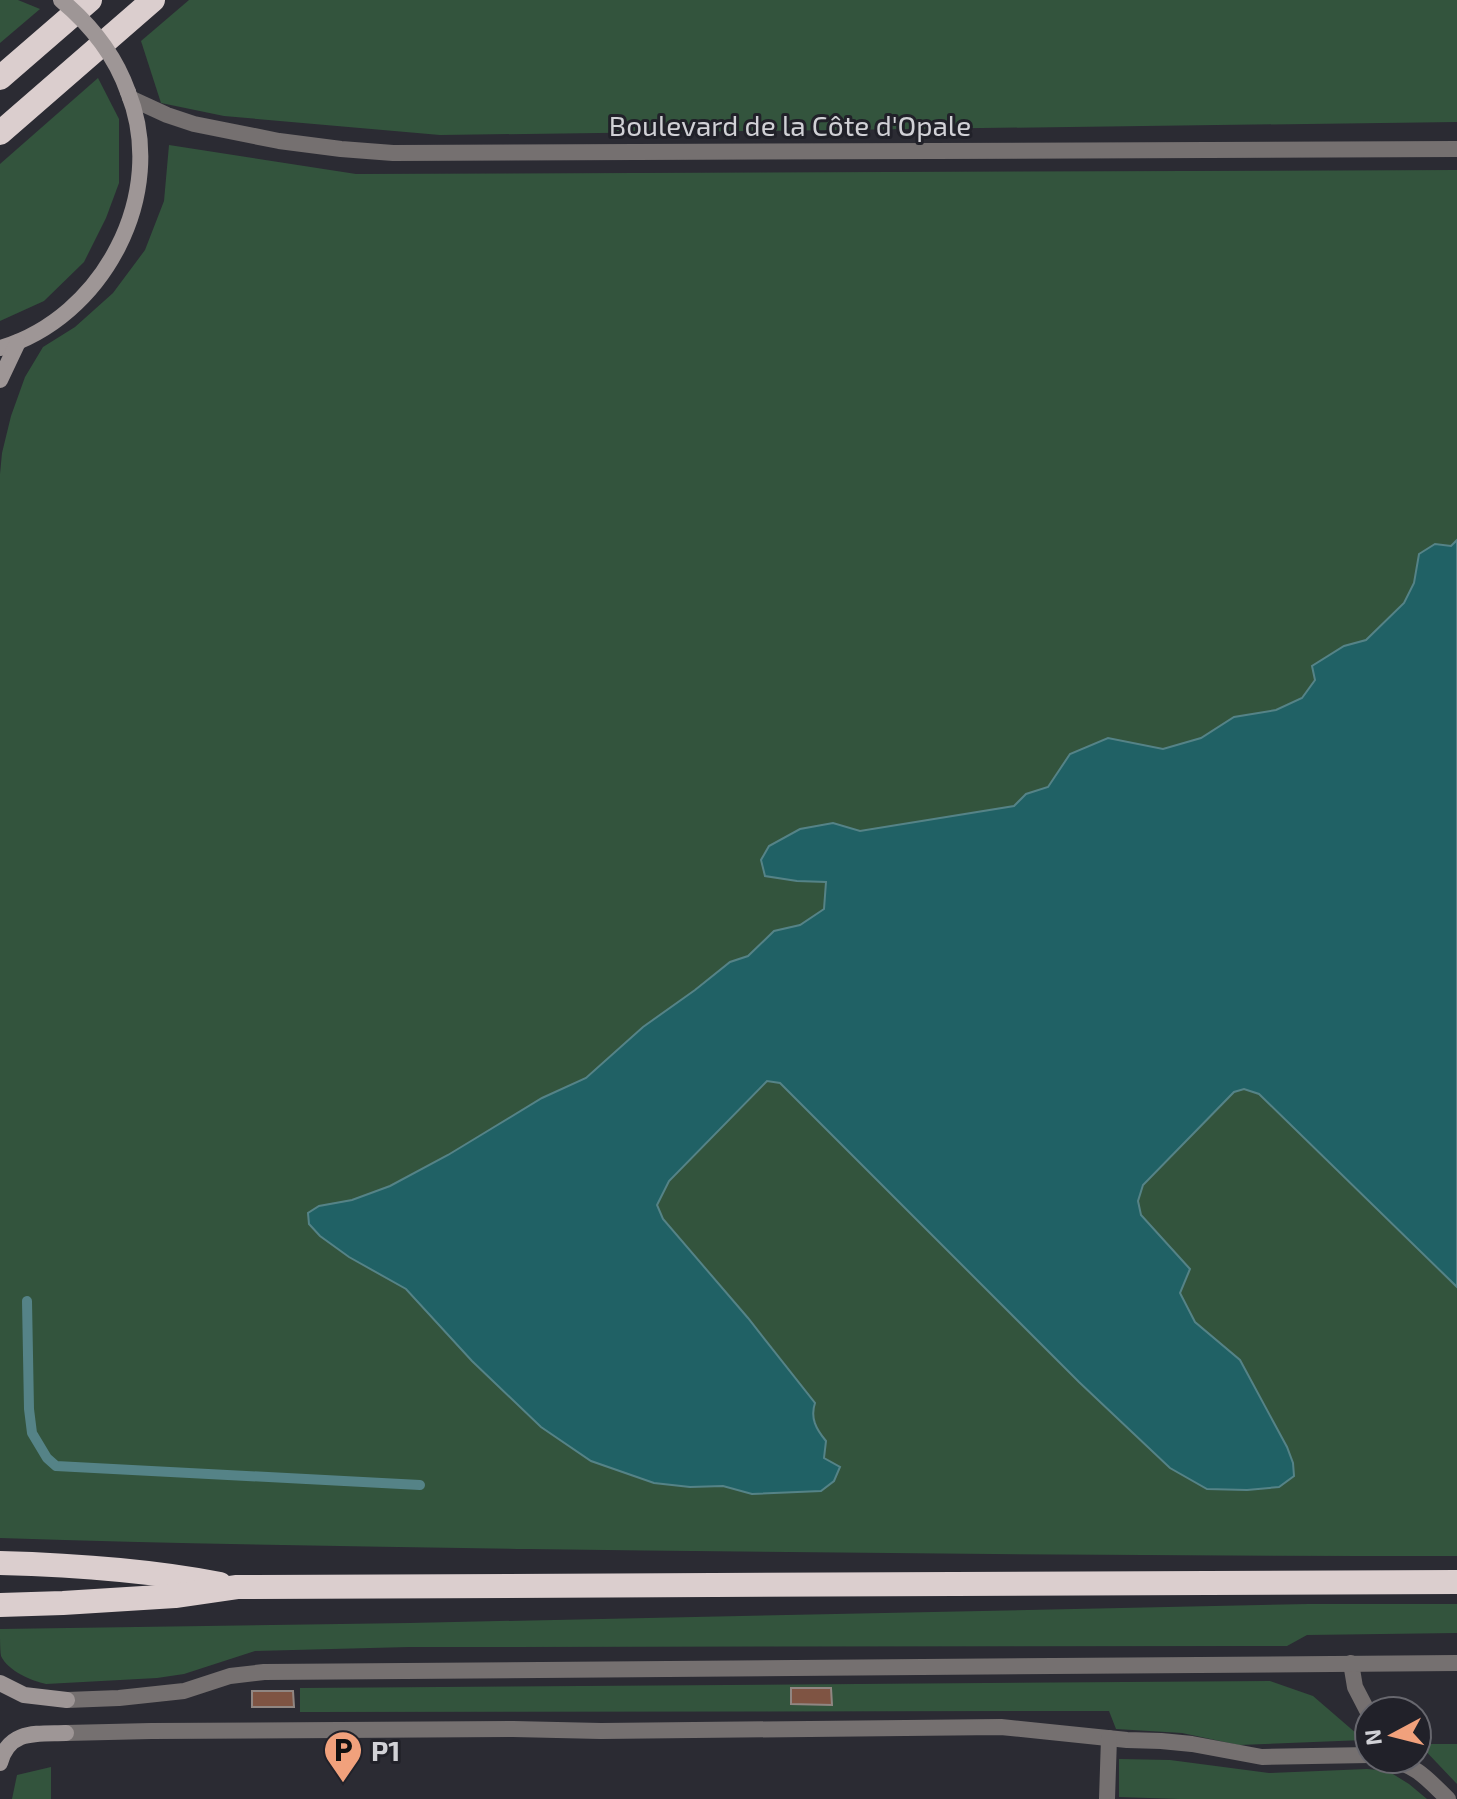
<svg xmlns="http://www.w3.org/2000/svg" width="1457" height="1799" font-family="'Exo 2',sans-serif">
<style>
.green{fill:#33543d}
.water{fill:#206165;stroke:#558387;stroke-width:2}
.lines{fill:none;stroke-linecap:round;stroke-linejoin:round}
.stream{stroke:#558387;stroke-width:10}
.building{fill:#7f5443;stroke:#908682;stroke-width:2}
.service{stroke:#757070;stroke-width:16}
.secondary{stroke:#9e9696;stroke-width:16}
.motorway{stroke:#dbcece;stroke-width:24}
.secondary-bridge{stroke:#9e9696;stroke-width:16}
.labels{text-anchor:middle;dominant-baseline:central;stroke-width:6;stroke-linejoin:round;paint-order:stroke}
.street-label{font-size:28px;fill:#d1d1d6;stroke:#212129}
.poi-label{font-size:28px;font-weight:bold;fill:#d1d1d6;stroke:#212129;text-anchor:start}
</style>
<rect width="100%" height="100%" fill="#2b2b33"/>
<g class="green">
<polygon points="0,0 18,0 40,9 0,43"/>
<polygon points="189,0 1457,0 1457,122 440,135 224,116 161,103 141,41"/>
<polygon points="98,78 119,119 119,183 106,218 84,262 44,301 0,321 0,164"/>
<path d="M169,145L356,174L1457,170V540L1451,546L1419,554L1414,583L1404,603L1366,640L1344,646L1315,680L1302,698L1276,710L1234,717L1201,738L1163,749L1108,738L1070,754L1048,787L1026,794L1014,806L860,831L833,823L800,829L797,881H826L824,909L800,925L774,931L748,956L729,962L695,990L643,1027L586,1078L542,1098L448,1155L390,1186L352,1200L319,1206L308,1213L309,1224L349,1257L406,1289L472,1361L541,1427L591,1461L654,1483L690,1487L723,1486L752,1494L824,1458L826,1441L818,1431L812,1413L748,1318L662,1219L657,1205L669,1181L767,1080L780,1083L1079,1382L1170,1468L1240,1360L1195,1322L1180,1293L1190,1269L1141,1215L1138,1201L1143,1185L1234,1092L1244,1089L1259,1094L1457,1287V1556C1147,1556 837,1553 527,1549C351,1546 176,1544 0,1538V474L2,453L11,416L25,377L43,347L75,327L113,293L145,250L164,201Z"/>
<path d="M1309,1604H1457V1633L1307,1635L1287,1646L409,1647L255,1651L184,1674L157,1678L46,1684C32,1681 8,1671 1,1656C0,1649 0,1637 0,1629L409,1623Z"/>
<polygon points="1270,1681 1313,1696 1364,1740 1239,1745 1182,1733 1116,1729 1109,1711 300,1712 300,1688"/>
<polygon points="1419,1744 1457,1744 1457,1784"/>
<polygon points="1119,1759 1170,1760 1269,1773 1367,1769 1388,1771 1409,1784 1427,1799 1179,1799 1119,1797"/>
<polygon points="51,1767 51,1799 12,1799 17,1775"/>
</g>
<path class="water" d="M1457,540V1287L1259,1094L1244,1089L1234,1092L1143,1185L1138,1201L1141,1215L1190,1269L1180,1293L1195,1322L1240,1360L1287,1447L1293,1463L1294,1476L1279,1487L1247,1490L1207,1489L1170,1468L1079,1382L780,1083L767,1081L669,1181L657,1205L663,1219L748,1318L815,1403C810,1418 816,1429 826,1441L824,1458L840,1467L834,1481L821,1491L752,1494L723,1486L690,1487L654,1483L591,1461L541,1427L472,1361L406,1289L349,1257L320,1236L309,1224L308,1213L319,1206L352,1200L390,1186L448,1155L542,1098L586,1078L643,1027L695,990L730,962L748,956L774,931L800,925L824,909L826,882L797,881L765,876L761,860L769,846L800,829L833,823L860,831L1014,806L1026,794L1048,787L1070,754L1108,738L1163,749L1201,738L1234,717L1276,710L1302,698L1315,680L1312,666L1344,646L1366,640L1404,603L1414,583L1419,554L1435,544L1451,546Z"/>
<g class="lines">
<polyline class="stream" points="27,1301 29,1409 32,1433 47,1458 56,1466 420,1485"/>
</g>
<g class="building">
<polygon points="791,1688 831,1688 832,1705 791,1704"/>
<polygon points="252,1691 293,1691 294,1707 252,1707"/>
</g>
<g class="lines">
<g class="service">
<polyline points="130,98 167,115 194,124 279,141 341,149 393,153 1457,149"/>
<polyline points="1351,1663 1355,1687 1369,1714"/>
<polyline points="67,1700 119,1698 184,1691 230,1676 264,1672 1457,1663"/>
<polyline points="66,1733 151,1731 513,1729 601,1731 1001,1727 1127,1740 1161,1741 1192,1744 1262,1757 1369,1755"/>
<path d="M1388,1759C1418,1766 1427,1779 1448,1799"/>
<polyline points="1107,1799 1109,1738"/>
</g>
<g class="secondary">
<path d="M0,348C103,318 169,194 128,92"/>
<polyline points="0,380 18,342"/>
<polyline points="0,1683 24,1695 67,1700"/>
<path d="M0,1763C9,1729 37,1734 66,1733"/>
</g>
<g class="motorway">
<polyline points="0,78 90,0"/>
<polyline points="0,133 153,0"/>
<path d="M0,1563C74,1565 148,1570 220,1584"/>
<polyline points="0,1605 63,1603 175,1596 237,1587 1457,1582"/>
</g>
<path class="secondary-bridge" d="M61,0C91,25 115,55 128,92"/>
</g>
<defs>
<symbol id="parking-pin" viewBox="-11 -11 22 30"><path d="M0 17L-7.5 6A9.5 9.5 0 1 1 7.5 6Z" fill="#f1a17c" stroke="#212129"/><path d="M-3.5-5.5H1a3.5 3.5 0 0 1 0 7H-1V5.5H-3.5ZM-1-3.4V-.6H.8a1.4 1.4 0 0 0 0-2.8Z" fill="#111"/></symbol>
</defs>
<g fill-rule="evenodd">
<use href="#parking-pin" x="321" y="1728" width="44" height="60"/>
</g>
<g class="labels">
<g class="street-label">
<text x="790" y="125">Boulevard de la Côte d'Opale</text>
</g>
<g class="poi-label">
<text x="371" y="1750">P1</text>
</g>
</g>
<g transform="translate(1393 1735) rotate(263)"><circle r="38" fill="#212129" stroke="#67676e" stroke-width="2"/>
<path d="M0-6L14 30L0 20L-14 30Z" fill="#f1a17c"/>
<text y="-12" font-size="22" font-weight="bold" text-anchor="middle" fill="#d1d1d6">N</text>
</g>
</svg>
